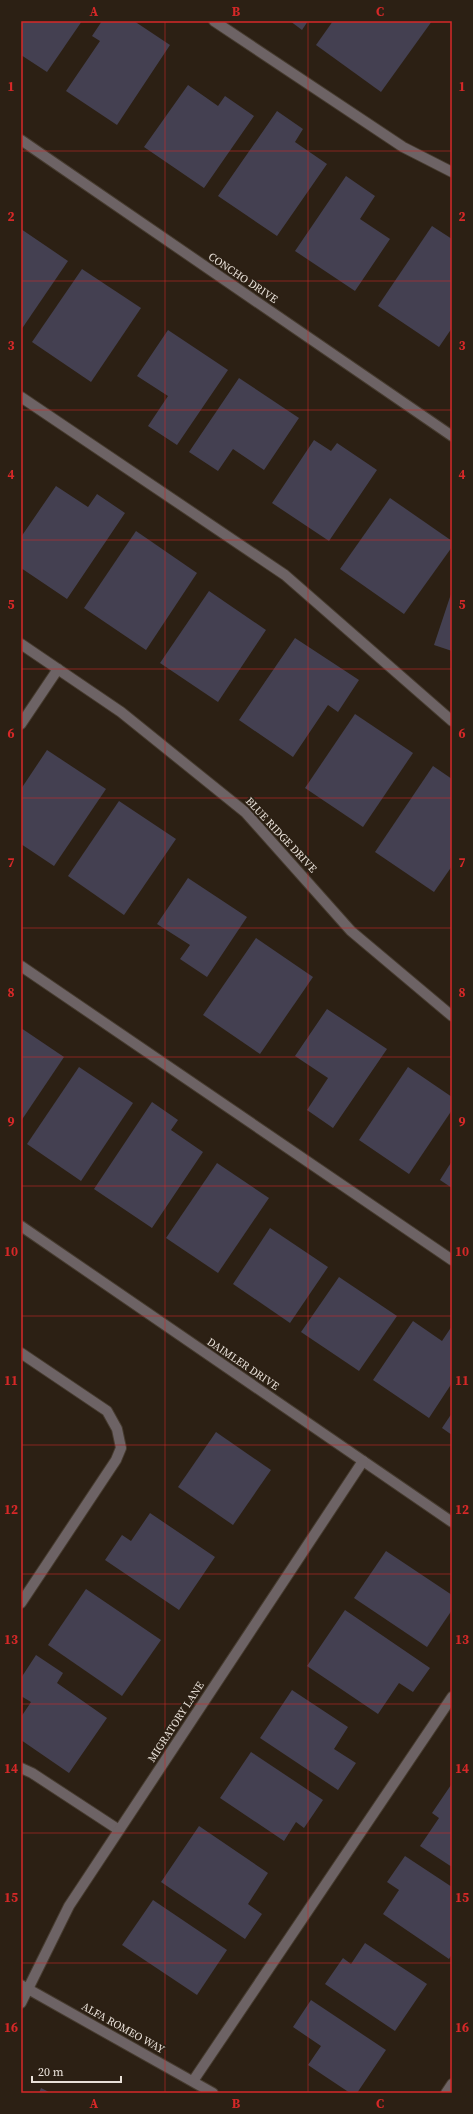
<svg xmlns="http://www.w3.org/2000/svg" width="473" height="2114" font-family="'Source Serif 4',serif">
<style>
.building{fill:#444051}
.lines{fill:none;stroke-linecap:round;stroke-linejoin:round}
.minor-casing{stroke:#463b2f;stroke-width:12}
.minor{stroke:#6d6365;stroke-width:10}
.grid{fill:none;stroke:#d62828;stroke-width:1;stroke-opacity:0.55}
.labels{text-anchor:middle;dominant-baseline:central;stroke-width:4;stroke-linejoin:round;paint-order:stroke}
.street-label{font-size:11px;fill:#e8e0d8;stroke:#2c2014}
.neatline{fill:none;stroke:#d62828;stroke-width:1.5}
.grid-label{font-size:13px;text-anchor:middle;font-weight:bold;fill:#d62828}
</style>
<rect width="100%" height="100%" fill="#2c2014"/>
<g class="building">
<polygon points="21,21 82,21 47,72 21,55"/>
<polygon points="102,21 134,21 170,45 117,125 66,91 100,41 92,36"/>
<polygon points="290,21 308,21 302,30"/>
<polygon points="333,21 432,21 381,92 316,45"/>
<polygon points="188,85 218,106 225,96 254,116 204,188 144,147"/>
<polygon points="277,111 303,129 295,142 327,164 277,236 218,196"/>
<polygon points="346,176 375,196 360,219 390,239 355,291 295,251"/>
<polygon points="432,226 452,239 452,328 439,347 378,306"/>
<polygon points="21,229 68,261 21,330"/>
<polygon points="82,269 141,308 91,382 32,342"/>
<polygon points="168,330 228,370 177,445 148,426 168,396 137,376"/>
<polygon points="239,378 299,418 264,470 233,449 218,471 189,452"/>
<polygon points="314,440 331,451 337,443 377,470 329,541 272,503"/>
<polygon points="56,486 88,507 97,494 125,513 67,599 21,568 21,537"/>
<polygon points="390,498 452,541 452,547 404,614 340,569"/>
<polygon points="136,531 197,573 146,650 84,608"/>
<polygon points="209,591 266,630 218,702 160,663"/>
<polygon points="452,591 452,651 434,645"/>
<polygon points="295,638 359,680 338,712 328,705 293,757 239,720"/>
<polygon points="355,714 413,753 363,827 305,788"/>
<polygon points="47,750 106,789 54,866 21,844 21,789"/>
<polygon points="433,766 452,779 452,866 434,892 375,852"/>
<polygon points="119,801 176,839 124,915 68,876"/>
<polygon points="188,878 247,917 207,977 180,959 190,945 157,924"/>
<polygon points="256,938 313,977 260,1054 203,1015"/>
<polygon points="327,1009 387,1049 333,1128 307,1110 328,1078 295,1056"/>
<polygon points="21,1028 64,1057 21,1121"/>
<polygon points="79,1067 133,1103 81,1181 27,1144"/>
<polygon points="408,1067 452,1097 452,1110 409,1174 359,1140"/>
<polygon points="152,1102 178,1120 171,1130 203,1152 152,1228 94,1189"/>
<polygon points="452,1161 452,1188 440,1180"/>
<polygon points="217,1163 269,1198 218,1273 166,1238"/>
<polygon points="270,1228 328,1267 290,1323 233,1284"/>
<polygon points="339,1277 397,1316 359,1371 301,1332"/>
<polygon points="413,1321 442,1341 452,1326 452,1383 429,1418 373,1380"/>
<polygon points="452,1413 452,1435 442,1428"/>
<polygon points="216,1432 271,1470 233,1525 178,1487"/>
<polygon points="150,1513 215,1557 179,1610 105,1560 122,1535 131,1541"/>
<polygon points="386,1551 452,1595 452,1610 427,1647 354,1598"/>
<polygon points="86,1589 161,1640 122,1696 48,1645"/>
<polygon points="345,1610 430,1668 413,1692 399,1683 378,1714 307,1666"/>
<polygon points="36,1655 63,1673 57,1683 107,1718 69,1773 21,1740 21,1717 31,1702 21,1696 21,1678"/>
<polygon points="292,1690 348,1727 334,1749 356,1763 338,1790 260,1738"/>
<polygon points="251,1752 323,1800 304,1828 296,1822 284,1841 220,1798"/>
<polygon points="451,1785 452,1785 452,1867 420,1846 439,1818 432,1813"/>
<polygon points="199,1826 268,1873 248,1904 262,1914 245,1939 161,1882"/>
<polygon points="405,1856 452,1887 452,1954 449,1959 383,1914 399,1890 387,1882"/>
<polygon points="153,1900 227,1950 197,1995 122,1945"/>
<polygon points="365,1943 427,1984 395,2031 325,1984 343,1958 351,1964"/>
<polygon points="311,2000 386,2050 357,2093 350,2093 308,2065 321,2046 293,2027"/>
<polygon points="41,2088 51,2093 39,2093"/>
</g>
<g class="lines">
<defs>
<g id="minor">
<polyline points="214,21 403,147 452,172"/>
<polyline points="21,140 452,436"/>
<polyline points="21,397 285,575 452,721"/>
<polyline points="21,644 121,712 245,812 351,931 452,1016"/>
<polyline points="21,724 58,669"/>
<polyline points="21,966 452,1260"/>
<polyline points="21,1226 452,1522"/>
<polyline points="21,1353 107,1411 117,1429 121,1448 116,1460 21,1603"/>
<polyline points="21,1768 32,1773 119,1830"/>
<polyline points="21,1985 213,2093"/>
<polyline points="21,2003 69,1906 363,1461"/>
<polyline points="193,2081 452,1697"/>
<polyline points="446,2093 452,2084"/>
</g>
</defs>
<use href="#minor" class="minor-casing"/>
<use href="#minor" class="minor"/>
</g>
<path class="grid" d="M165,21V2093M308,21V2093M21,151H452M21,281H452M21,410H452M21,540H452M21,669H452M21,798H452M21,928H452M21,1057H452M21,1186H452M21,1316H452M21,1445H452M21,1574H452M21,1704H452M21,1833H452M21,1963H452"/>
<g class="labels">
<g class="street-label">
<text transform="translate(243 278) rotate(34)">CONCHO DRIVE</text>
<text transform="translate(281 835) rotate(47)">BLUE RIDGE DRIVE</text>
<text transform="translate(243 1364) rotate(34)">DAIMLER DRIVE</text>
<text transform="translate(176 1722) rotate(-57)">MIGRATORY LANE</text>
<text transform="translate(123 2028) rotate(29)">ALFA ROMEO WAY</text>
</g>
</g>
<rect width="473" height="2114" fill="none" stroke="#2c2014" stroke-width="44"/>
<path d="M32 2076v6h89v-6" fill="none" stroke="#e8e0d8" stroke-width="2"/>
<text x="38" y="2076" font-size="12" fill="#e8e0d8" stroke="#2c2014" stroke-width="3" paint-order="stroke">20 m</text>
<rect x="22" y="22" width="429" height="2070" class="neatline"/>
<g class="grid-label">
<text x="94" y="16">A</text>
<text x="236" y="16">B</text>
<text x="380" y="16">C</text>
<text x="11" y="91">1</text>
<text x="462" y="91">1</text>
<text x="11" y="221">2</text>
<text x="462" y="221">2</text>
<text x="11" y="350">3</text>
<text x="462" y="350">3</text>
<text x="11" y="479">4</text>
<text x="462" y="479">4</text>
<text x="11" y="609">5</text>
<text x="462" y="609">5</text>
<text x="11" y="738">6</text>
<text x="462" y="738">6</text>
<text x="11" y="867">7</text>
<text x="462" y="867">7</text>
<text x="11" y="997">8</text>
<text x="462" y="997">8</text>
<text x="11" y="1126">9</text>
<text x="462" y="1126">9</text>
<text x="11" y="1256">10</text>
<text x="462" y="1256">10</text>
<text x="11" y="1385">11</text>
<text x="462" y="1385">11</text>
<text x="11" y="1514">12</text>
<text x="462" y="1514">12</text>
<text x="11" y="1644">13</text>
<text x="462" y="1644">13</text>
<text x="11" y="1773">14</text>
<text x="462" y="1773">14</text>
<text x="11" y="1902">15</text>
<text x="462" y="1902">15</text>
<text x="11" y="2032">16</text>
<text x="462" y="2032">16</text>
<text x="94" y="2108">A</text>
<text x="236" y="2108">B</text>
<text x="380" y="2108">C</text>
</g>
</svg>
